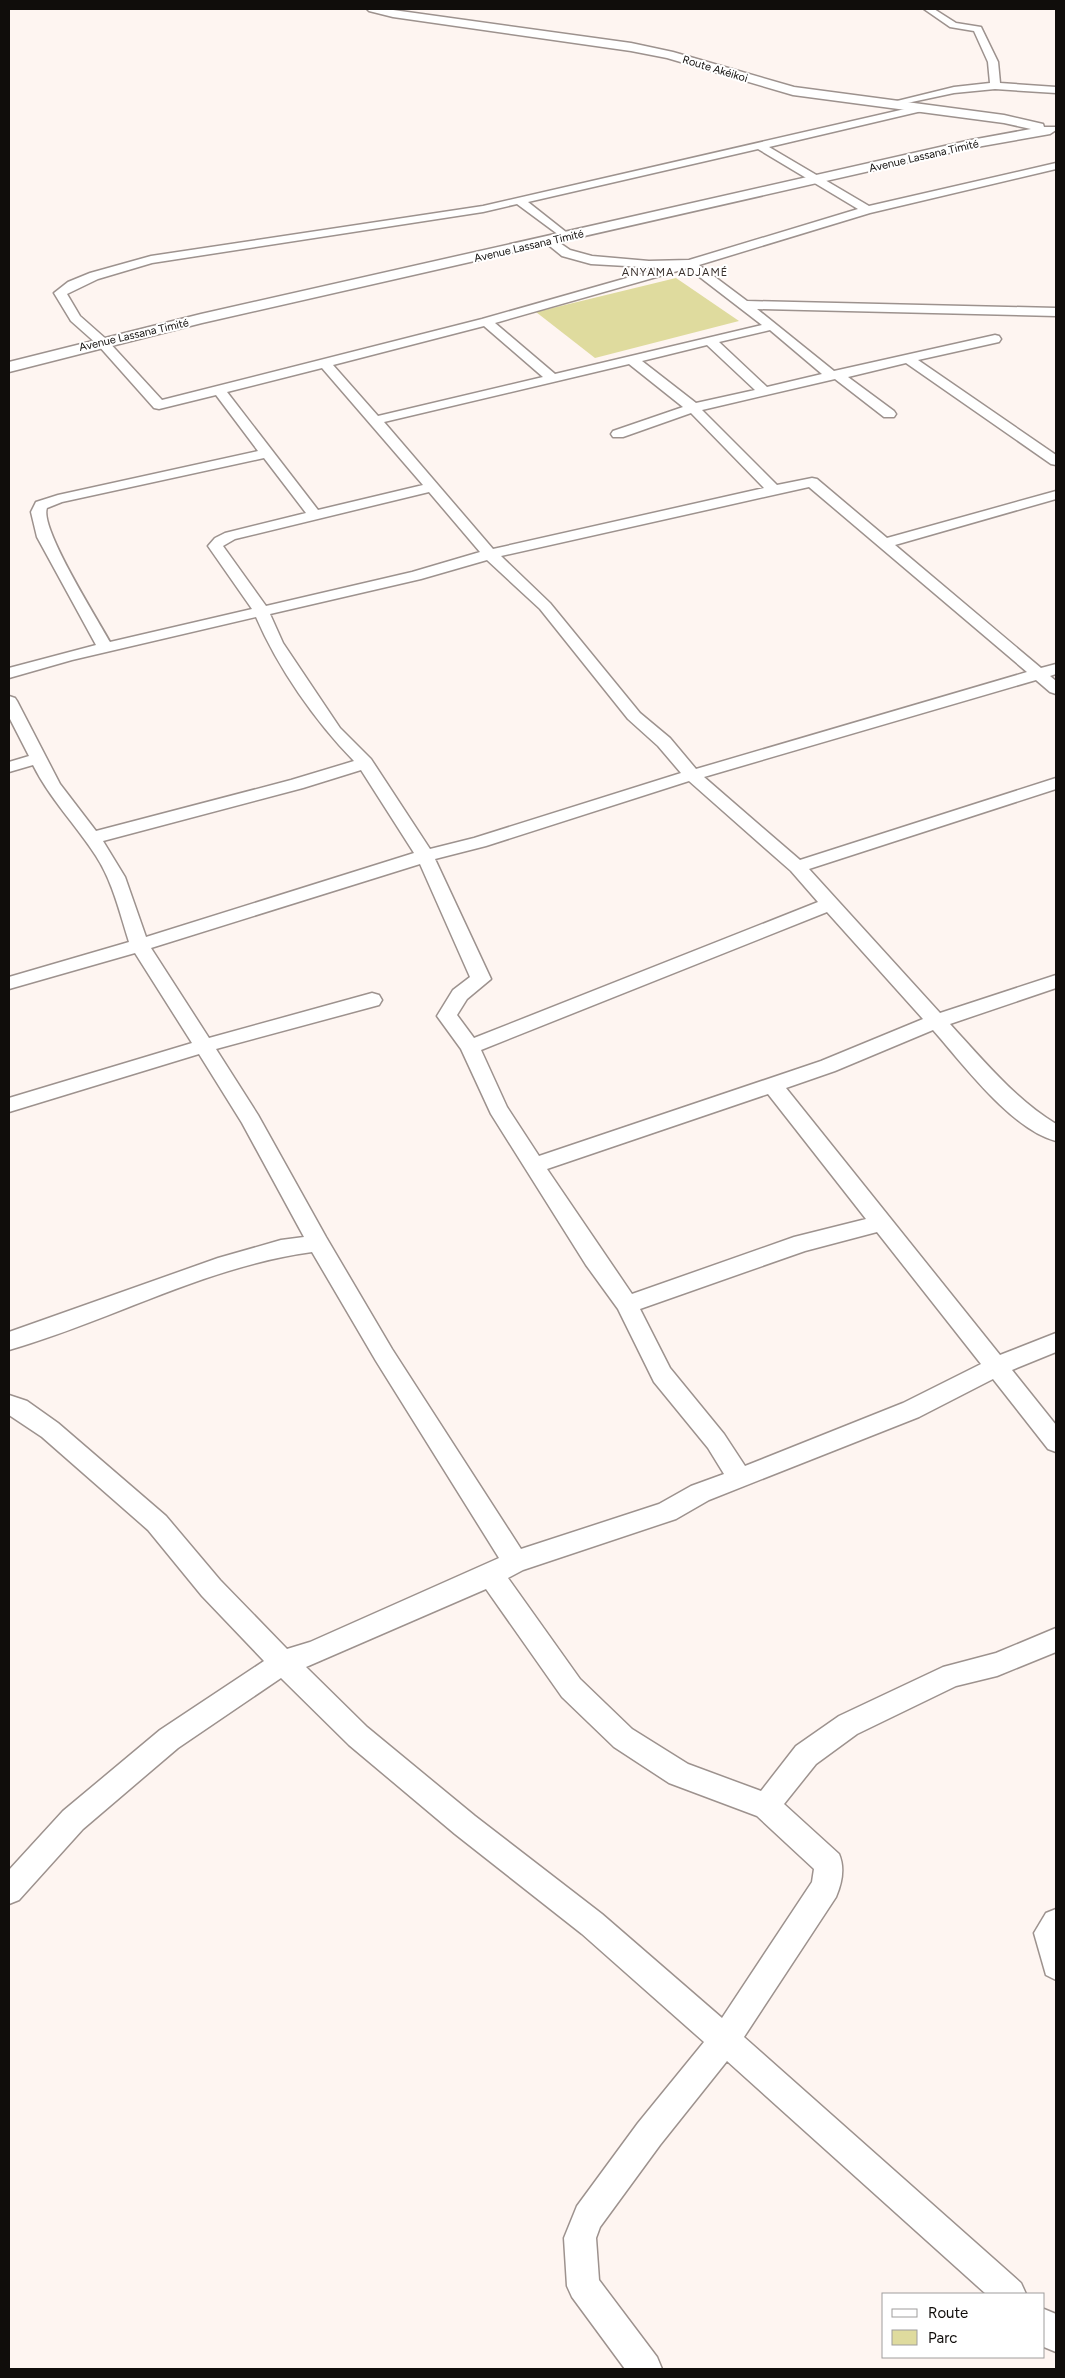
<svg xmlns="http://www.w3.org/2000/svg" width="1065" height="2378" font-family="Figtree,sans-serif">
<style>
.green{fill:#dfdb9e}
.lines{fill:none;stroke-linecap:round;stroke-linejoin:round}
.minor-casing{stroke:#9d928e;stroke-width:3}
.tertiary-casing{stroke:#9d928e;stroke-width:3}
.minor{fill:#fff;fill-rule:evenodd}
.tertiary{fill:#fff;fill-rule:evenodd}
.labels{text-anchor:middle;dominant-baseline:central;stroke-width:4;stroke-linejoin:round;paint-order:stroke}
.far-street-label{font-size:11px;fill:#100d0b;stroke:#fff}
.far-neighbourhood-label{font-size:11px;letter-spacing:1px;fill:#3a312d;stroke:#fff}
</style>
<rect width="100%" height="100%" fill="#fef5f1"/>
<polygon class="green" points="676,278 739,321 595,358 536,312"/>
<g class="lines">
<defs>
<g id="minor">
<polygon points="924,9 934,9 956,23 981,27 998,62 1000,83 1056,87 1056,93 995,89 954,93 893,106 893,102 954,87 990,83 988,62 974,31 950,27"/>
<path d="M918,106L922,107V111L769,147L869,206L1056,163V169L870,213L699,265L747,301L1056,308V316L757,309L834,371L995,335L999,336L1001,339L999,342L918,360L1056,455V465L1051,464L906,363L848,377L894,411L896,414L894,417H884L835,379L702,410L777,485L812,478L817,479L887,538L1056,491V499L895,545L1041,668L1056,664V674L1050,676L1056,681V694L1050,692L1036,680L704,777L800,860L1056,778V789L809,869L940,1013L1056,975V988L950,1024C983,1060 1014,1098 1056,1124V1141C1012,1130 963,1064 933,1030L835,1071L786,1088L1000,1355L1056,1333V1352L1012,1370L1056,1425V1452L1048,1449L993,1379L919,1417L709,1500L676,1519L523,1570L508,1578L580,1679L632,1729L688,1764L761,1791L796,1746L839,1716L943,1667L996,1653L1056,1628V1652L997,1676L956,1686L857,1734L816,1764L784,1804L839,1854C845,1868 842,1883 836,1897L744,2037L1021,2283L1026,2294H986L727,2061L660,2145L600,2227L596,2238L599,2280L657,2357L662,2369H625L572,2297L567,2286L564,2238L577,2206L638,2123L704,2042L582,1934L455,1834L349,1745L281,1678L178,1748L83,1829L19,1900L9,1904V1870L63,1811L160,1730L264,1661L202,1596L148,1530L42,1437L9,1415V1395L27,1401L58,1423L166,1516L220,1580L287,1649L310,1642L499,1558L376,1361L312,1252C207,1266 110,1321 9,1350V1332L218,1258L281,1240L304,1237L242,1123L199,1054L9,1112V1098L192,1043L135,953L9,989V977L129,942C120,914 113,882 96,856C76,825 50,799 33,765L9,772V762L29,756L9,717V696L15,698L17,701L60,784L96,831L291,780L354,761C315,721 278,668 256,617L72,660L9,678V668L96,645L37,537L31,512L36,502L58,495L258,451L216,395L159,409L154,408L98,345L71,321L54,293L68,282L90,273L151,256L483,206ZM758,149L858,209L689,260L649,261L592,256L570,250L554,239H546V243L562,256L591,264L662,268L482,319L162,400L106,339L80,316L67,294L98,279L152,263L483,212L517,204L567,241L573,238L571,236L528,202ZM688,268L762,325L555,374L495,323ZM484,326L543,377L378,416L333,365ZM770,330L822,374L767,387L719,342ZM707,345L755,390L696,403L642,361ZM629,364L683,407L613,431L611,434L613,437H623L691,413L764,488L493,549L384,422ZM322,368L423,485L318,510L227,392ZM264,458L306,513L225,533L215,538L208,546L252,609L110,642C98,620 39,527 47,508L62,502ZM809,487L1027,672L696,769L670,738L640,713L550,603L501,556ZM429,492L480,552L412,572L266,606L223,546L235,539ZM487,560L540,609L628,719L658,746L681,773L474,838L430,849L371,759L340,728L283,643L270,614L421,579ZM361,770L414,853L146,937L125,877L103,841L303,788ZM689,781L791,871L818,902L474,1038L457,1015L467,999L491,979L435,859L486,846ZM420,864L470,977L453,990L437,1016L461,1049L491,1114L586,1265L618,1309L654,1382L708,1448L724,1474L691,1486L659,1504L521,1549L392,1349L326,1237L258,1115L216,1049L379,1005L382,1000L379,995L372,993L209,1038L151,948ZM827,912L923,1019L821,1061L539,1156L507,1107L481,1050ZM768,1094L866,1219L794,1237L632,1294L547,1169ZM877,1232L981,1364L903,1403L745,1466L724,1434L670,1368L640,1309L805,1251ZM486,1589L562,1697L614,1747L669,1783L757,1816L814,1869L812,1882L722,2018L602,1914L475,1816L367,1727L306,1667Z"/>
<polygon points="1056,1909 1056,1980 1046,1975 1034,1933 1046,1913"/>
<polygon points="1044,2309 1056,2314 1056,2352 1044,2347"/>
</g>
<polygon id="tertiary" points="367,9 386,9 631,43 673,52 794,87 1004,115 1043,124 1044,127 1055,127 1056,130 1050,134 971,148 202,323 9,372 9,362 201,314 971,140 1031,129 1004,123 793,95 667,58 631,51 393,17 369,11"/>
</defs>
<use href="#minor" class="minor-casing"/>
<use href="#tertiary" class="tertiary-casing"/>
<use href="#minor" class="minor"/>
<use href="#tertiary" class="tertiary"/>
</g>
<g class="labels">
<g class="far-street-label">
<text transform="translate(715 69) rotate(17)">Route Akéikoi</text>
<text transform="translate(924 156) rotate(-13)">Avenue Lassana Timité</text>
<text transform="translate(529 246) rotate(-13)">Avenue Lassana Timité</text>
<text transform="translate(134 335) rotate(-13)">Avenue Lassana Timité</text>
</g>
<g class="far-neighbourhood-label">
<text x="675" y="272">ANYAMA ADJAMÉ</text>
</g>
</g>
<rect width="1065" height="2378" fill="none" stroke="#100d0b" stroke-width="20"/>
<rect x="882" y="2293" width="162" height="65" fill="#ffffff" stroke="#9f9e9d"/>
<rect x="892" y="2309" width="25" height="8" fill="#ffffff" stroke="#9f9e9d"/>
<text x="928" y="2318" font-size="15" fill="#100d0b">Route</text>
<rect x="892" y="2330" width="25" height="15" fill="#dfdb9e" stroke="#9f9e9d"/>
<text x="928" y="2343" font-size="15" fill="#100d0b">Parc</text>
</svg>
